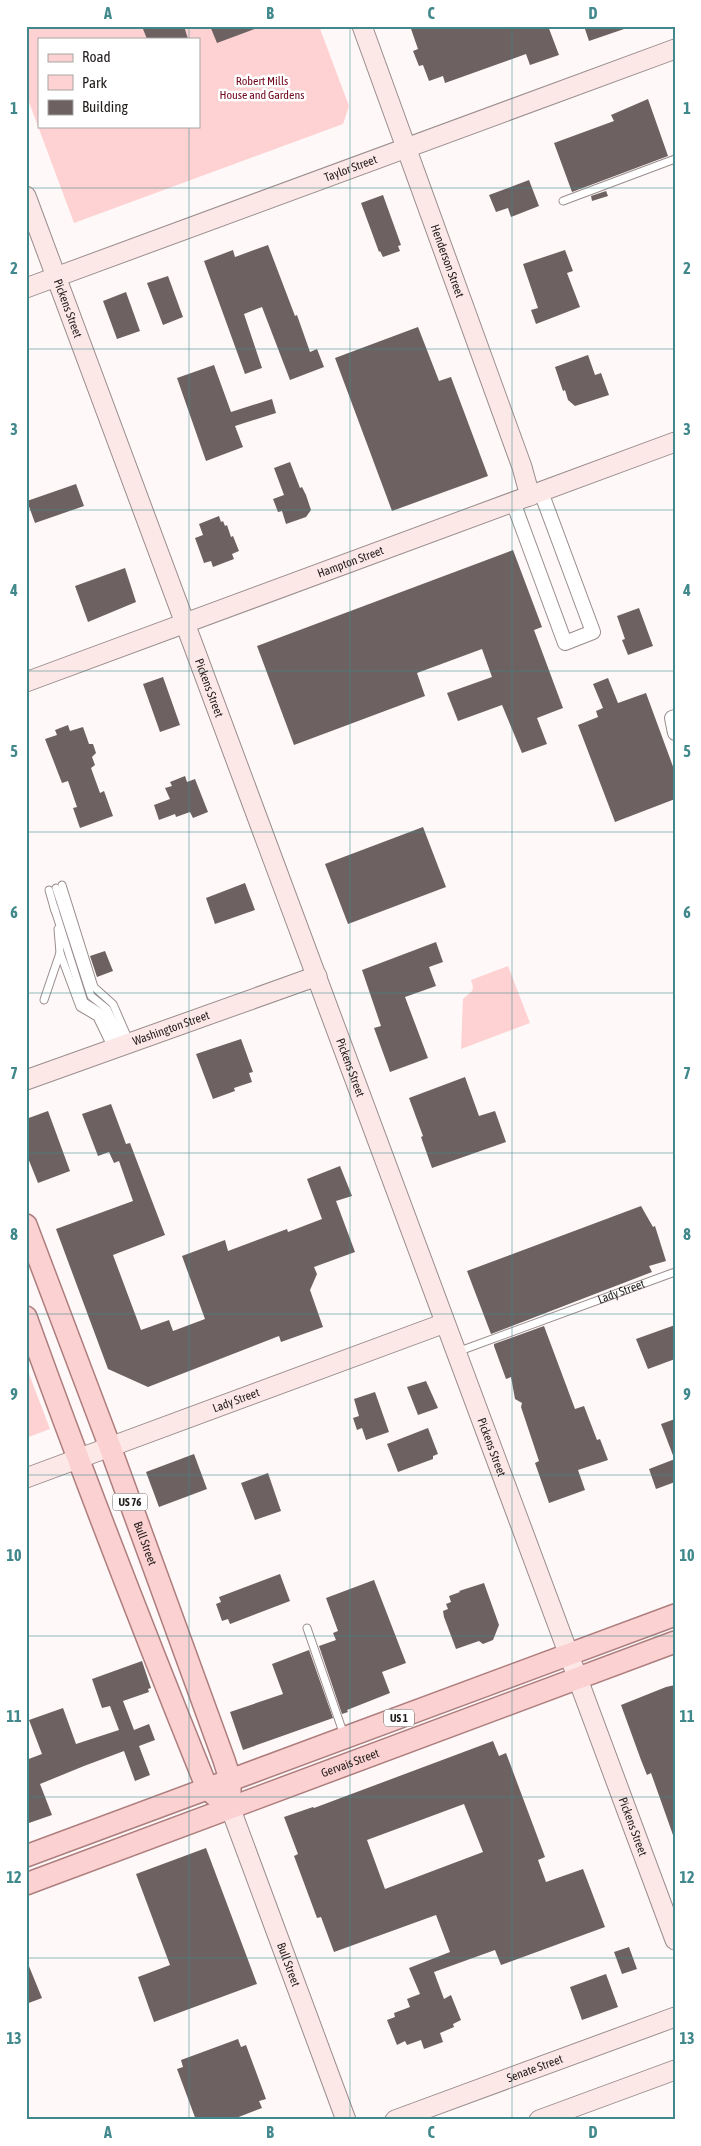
<svg xmlns="http://www.w3.org/2000/svg" width="701" height="2146" font-family="'Asap Condensed',sans-serif">
<style>
.green{fill:#fed2d2;fill-rule:evenodd}
.building{fill:#6d6161;fill-rule:evenodd}
.lines{fill:none;stroke-linecap:round;stroke-linejoin:round}
.lane-casing{stroke:#9a8d8d;stroke-width:9}
.street-casing{stroke:#9a8d8d;stroke-width:16}
.secondary-casing{stroke:#9a8d8d;stroke-width:21}
.primary-casing{stroke:#ae7e7e;stroke-width:24}
.lane{stroke:#fff;stroke-width:7}
.street{stroke:#fff;stroke-width:14}
.secondary{stroke:#fde8e8;stroke-width:19}
.primary{stroke:#fbd1d1;stroke-width:21}
.grid{fill:none;stroke:#40888b;stroke-width:1;stroke-opacity:0.55}
.labels{text-anchor:middle;dominant-baseline:central;stroke-width:5;stroke-linejoin:round;paint-order:stroke}
.shield{fill:#fff;stroke:#646160;stroke-width:1}
.shield-label{font-size:11px;font-weight:bold;fill:#221d1c}
.park-label{font-size:12px;fill:#73091e;stroke:#fff}
.street-label{font-size:12px;fill:#221d1c;stroke:#fff}
.neatline{fill:none;stroke:#40888b;stroke-width:2}
.grid-label{font-size:16px;text-anchor:middle;font-weight:bold;fill:#40888b}
</style>
<rect width="100%" height="100%" fill="#fef8f8"/>
<g class="green">
<path d="M26,26H319L349,106L343,124L74,223L26,94ZM39,39H199V126H39Z"/>
<polygon points="508,966 530,1023 461,1049 463,999 472,991 473,987 471,980"/>
<polygon points="26,1366 50,1429 26,1438"/>
</g>
<g class="building">
<polygon points="152,26 184,26 188,39 147,39 143,29"/>
<polygon points="210,26 257,26 257,28 217,43"/>
<polygon points="410,26 548,26 559,55 530,65 526,54 445,83 443,76 429,81 423,65 419,66 413,51 418,49"/>
<polygon points="584,26 627,26 627,28 589,41"/>
<polygon points="648,99 668,156 572,192 554,143 614,121 611,115"/>
<polygon points="529,180 539,206 511,217 508,208 496,212 489,195"/>
<polygon points="606,191 608,196 592,201 591,196"/>
<polygon points="383,195 401,245 398,246 400,251 383,257 380,251 379,252 361,203"/>
<polygon points="268,245 295,316 297,315 310,352 317,349 324,367 290,380 262,307 244,314 262,368 245,374 204,261 233,250 235,257"/>
<polygon points="565,250 573,271 567,273 580,307 536,324 531,310 538,308 523,264"/>
<polygon points="168,276 183,317 163,325 147,283"/>
<polygon points="126,292 140,331 117,339 103,301"/>
<polygon points="418,327 439,381 451,377 488,476 392,511 335,358"/>
<polygon points="588,355 595,375 601,373 609,395 575,406 568,400 565,390 563,391 555,367"/>
<polygon points="214,365 231,412 272,399 276,413 235,426 243,447 206,461 177,378"/>
<polygon points="290,462 300,488 302,487 306,495 311,510 306,517 286,524 282,511 278,512 273,499 284,495 274,468"/>
<polygon points="76,484 84,506 35,523 27,501"/>
<polygon points="219,516 221,522 223,521 225,526 227,525 231,537 233,536 239,551 232,554 234,559 213,567 211,561 204,563 195,538 203,535 199,524"/>
<polygon points="513,550 542,627 534,630 563,708 537,718 547,744 522,753 502,705 458,721 447,693 492,677 482,649 417,673 425,696 294,745 257,646"/>
<polygon points="125,568 136,602 88,622 75,586"/>
<polygon points="639,608 653,646 628,655 622,640 625,639 617,616"/>
<polygon points="163,677 180,725 160,732 143,684"/>
<polygon points="608,678 618,703 646,693 675,772 675,799 615,822 578,725 598,717 596,711 603,708 593,684"/>
<polygon points="68,725 70,731 83,727 89,744 93,744 96,753 92,757 95,765 91,768 100,793 104,791 113,816 80,828 73,808 77,807 68,781 62,783 45,739 57,735 55,730"/>
<polygon points="185,776 187,782 195,779 208,812 193,818 190,812 176,817 175,814 159,820 154,805 170,799 165,788 172,786 170,782"/>
<polygon points="423,827 446,887 348,924 325,864"/>
<polygon points="245,883 255,910 215,924 206,898"/>
<polygon points="436,942 443,962 429,967 436,986 405,997 428,1058 390,1072 374,1028 381,1026 362,970"/>
<polygon points="105,951 113,971 97,977 90,956"/>
<polygon points="241,1039 253,1072 249,1073 252,1082 234,1088 235,1091 213,1099 196,1054"/>
<polygon points="465,1077 479,1116 495,1111 506,1142 432,1168 421,1137 423,1136 409,1098"/>
<polygon points="111,1104 126,1144 130,1143 165,1235 113,1255 141,1330 169,1320 173,1331 205,1319 182,1256 225,1240 228,1251 287,1229 288,1232 322,1219 307,1179 340,1166 352,1196 336,1201 355,1252 314,1267 317,1274 310,1290 323,1327 281,1342 279,1336 148,1387 108,1369 56,1229 133,1201 119,1161 114,1163 109,1152 98,1156 82,1114"/>
<polygon points="48,1111 70,1171 38,1183 26,1153 26,1119"/>
<polygon points="641,1206 653,1227 655,1226 666,1261 649,1266 652,1272 491,1334 467,1271"/>
<polygon points="675,1325 675,1359 648,1369 636,1339"/>
<polygon points="544,1326 575,1409 584,1406 597,1440 600,1439 608,1460 578,1470 585,1490 549,1503 535,1463 539,1461 521,1407 522,1403 515,1399 511,1377 506,1379 494,1346 494,1344"/>
<polygon points="426,1381 438,1408 418,1415 407,1387"/>
<polygon points="375,1392 389,1432 366,1440 362,1428 357,1430 353,1418 359,1416 354,1399"/>
<polygon points="675,1419 675,1458 674,1458 661,1424"/>
<polygon points="428,1428 438,1454 433,1456 433,1459 398,1472 387,1444"/>
<polygon points="194,1454 207,1489 159,1507 146,1472"/>
<polygon points="675,1459 675,1482 656,1489 649,1469"/>
<polygon points="268,1473 281,1511 255,1520 241,1483"/>
<polygon points="280,1574 290,1601 230,1624 228,1619 222,1621 216,1604 221,1602 219,1597"/>
<polygon points="374,1580 406,1663 382,1672 390,1693 347,1710 348,1712 342,1714 319,1646 336,1640 333,1633 338,1631 326,1598"/>
<polygon points="484,1583 499,1625 493,1640 483,1644 479,1641 456,1649 444,1617 443,1611 448,1609 446,1604 451,1602 449,1596 460,1592 459,1591"/>
<polygon points="309,1650 333,1718 243,1750 230,1712 283,1694 272,1664"/>
<polygon points="142,1661 151,1688 148,1689 149,1692 123,1701 134,1730 149,1724 155,1740 139,1746 150,1775 135,1781 124,1751 84,1766 40,1784 52,1815 26,1824 26,1760 42,1754 29,1720 63,1708 76,1744 119,1730 110,1706 102,1708 92,1679"/>
<polygon points="675,1685 675,1835 673,1835 651,1773 647,1775 641,1760 621,1705 666,1687"/>
<path d="M493,1741L499,1756L506,1753L545,1857L538,1860L546,1882L583,1869L605,1927L501,1965L495,1950L434,1972L444,1999L451,1995L461,2020L453,2024L454,2027L440,2033L443,2042L424,2049L421,2040L407,2045L405,2041L397,2045L387,2020L395,2017L394,2013L410,2007L407,1999L420,1994L409,1968L450,1952L436,1915L334,1952L321,1917L317,1918L294,1856L298,1854L284,1817L313,1807L314,1808ZM464,1804L483,1852L385,1889L367,1840Z"/>
<polygon points="206,1848 257,1984 154,2022 138,1977 170,1965 136,1874"/>
<polygon points="629,1947 637,1969 622,1974 614,1952"/>
<polygon points="26,1959 42,1998 26,2004"/>
<polygon points="606,1974 618,2007 582,2020 570,1987"/>
<polygon points="238,2039 241,2047 246,2045 266,2099 259,2101 262,2108 231,2120 196,2120 177,2069 183,2067 181,2060"/>
</g>
<g class="lines">
<defs>
<g id="lane">
<polyline points="563,201 675,159"/>
<polyline points="62,885 94,987 113,1004 130,1043"/>
<polyline points="56,888 91,996 107,1009 125,1045"/>
<polyline points="49,890 55,911"/>
<polyline points="54,907 84,1002 103,1014 118,1046"/>
<polyline points="60,953 80,1007 97,1017 112,1048"/>
<polyline points="44,1000 60,953 58,929"/>
<path id="s1" d="M457,1352L675,1272"/>
<polyline points="307,1628 344,1735"/>
</g>
<g id="street">
<polyline points="513,502 565,643 593,632 541,492"/>
<polyline points="675,717 672,718 675,733"/>
</g>
<g id="secondary">
<path id="s2" d="M362,26L522,467L530,496"/>
<path id="s3" d="M26,196L675,1940"/>
<path id="s4" d="M26,288L675,49"/>
<path id="s5" d="M26,682L675,442"/>
<path id="s6" d="M26,1080L317,976"/>
<path id="s7" d="M26,1478L445,1323"/>
<path id="s8" d="M230,1807L346,2120"/>
<path id="s9" d="M395,2120L675,2017"/>
<polyline points="539,2120 675,2070"/>
</g>
<g id="primary">
<path id="s10" d="M26,1225L110,1447L224,1760L230,1779V1792"/>
<path d="M26,1317C83,1475 144,1632 207,1788L218,1798"/>
<polyline points="26,1856 675,1615"/>
<path id="s11" d="M26,1884L675,1642"/>
</g>
</defs>
<use href="#lane" class="lane-casing"/>
<use href="#street" class="street-casing"/>
<use href="#secondary" class="secondary-casing"/>
<use href="#primary" class="primary-casing"/>
<use href="#lane" class="lane"/>
<use href="#street" class="street"/>
<use href="#secondary" class="secondary"/>
<use href="#primary" class="primary"/>
</g>
<path class="grid" d="M189,26V39M350,26V2120M512,26V2120M189,126V2120M26,188H675M26,349H675M26,510H675M26,671H675M26,832H675M26,993H675M26,1153H675M26,1314H675M26,1475H675M26,1636H675M26,1797H675M26,1958H675"/>
<g class="labels">
<g class="shield">
<rect x="112.5" y="1493.5" width="35" height="17" rx="4"/>
<rect x="384" y="1709.5" width="30" height="17" rx="4"/>
</g>
<g class="shield-label">
<text x="130" y="1502">US 76</text>
<text x="399" y="1718">US 1</text>
</g>
<g class="park-label">
<text x="262" y="81">Robert Mills<tspan x="262" dy="14">House and Gardens</tspan></text>
</g>
<g class="street-label">
<text stroke="none"><textPath href="#s4" startOffset="346">Taylor Street</textPath></text>
<text stroke="none"><textPath href="#s2" startOffset="250">Henderson Street</textPath></text>
<text stroke="none"><textPath href="#s3" startOffset="120">Pickens Street</textPath></text>
<text stroke="none"><textPath href="#s5" startOffset="346">Hampton Street</textPath></text>
<text stroke="none"><textPath href="#s3" startOffset="525">Pickens Street</textPath></text>
<text stroke="none"><textPath href="#s6" startOffset="154">Washington Street</textPath></text>
<text stroke="none"><textPath href="#s3" startOffset="930">Pickens Street</textPath></text>
<text stroke="none"><textPath href="#s1" startOffset="175">Lady Street</textPath></text>
<text stroke="none"><textPath href="#s7" startOffset="224">Lady Street</textPath></text>
<text stroke="none"><textPath href="#s3" startOffset="1335">Pickens Street</textPath></text>
<text stroke="none"><textPath href="#s10" startOffset="340">Bull Street</textPath></text>
<text stroke="none"><textPath href="#s11" startOffset="346">Gervais Street</textPath></text>
<text stroke="none"><textPath href="#s3" startOffset="1740">Pickens Street</textPath></text>
<text stroke="none"><textPath href="#s8" startOffset="168">Bull Street</textPath></text>
<text stroke="none"><textPath href="#s9" startOffset="149">Senate Street</textPath></text>
</g>
</g>
<rect width="701" height="2146" fill="none" stroke="#ffffff" stroke-width="55"/>
<rect x="38" y="38" width="162" height="90" fill="#ffffff" stroke="#a7a5a4"/>
<rect x="48" y="54" width="25" height="8" fill="#fbd1d1" stroke="#a7a5a4"/>
<text x="82" y="62" font-size="15" fill="#221d1c">Road</text>
<rect x="48" y="75" width="25" height="15" fill="#fed2d2" stroke="#a7a5a4"/>
<text x="82" y="88" font-size="15" fill="#221d1c">Park</text>
<rect x="48" y="100" width="25" height="15" fill="#6d6161" stroke="#a7a5a4"/>
<text x="82" y="112" font-size="15" fill="#221d1c">Building</text>
<rect x="28" y="28" width="646" height="2090" class="neatline"/>
<g class="grid-label">
<text x="108" y="19">A</text>
<text x="270" y="19">B</text>
<text x="431" y="19">C</text>
<text x="593" y="19">D</text>
<text x="14" y="114">1</text>
<text x="687" y="114">1</text>
<text x="14" y="274">2</text>
<text x="687" y="274">2</text>
<text x="14" y="435">3</text>
<text x="687" y="435">3</text>
<text x="14" y="596">4</text>
<text x="687" y="596">4</text>
<text x="14" y="757">5</text>
<text x="687" y="757">5</text>
<text x="14" y="918">6</text>
<text x="687" y="918">6</text>
<text x="14" y="1079">7</text>
<text x="687" y="1079">7</text>
<text x="14" y="1240">8</text>
<text x="687" y="1240">8</text>
<text x="14" y="1400">9</text>
<text x="687" y="1400">9</text>
<text x="14" y="1561">10</text>
<text x="687" y="1561">10</text>
<text x="14" y="1722">11</text>
<text x="687" y="1722">11</text>
<text x="14" y="1883">12</text>
<text x="687" y="1883">12</text>
<text x="14" y="2044">13</text>
<text x="687" y="2044">13</text>
<text x="108" y="2138">A</text>
<text x="270" y="2138">B</text>
<text x="431" y="2138">C</text>
<text x="593" y="2138">D</text>
</g>
</svg>
